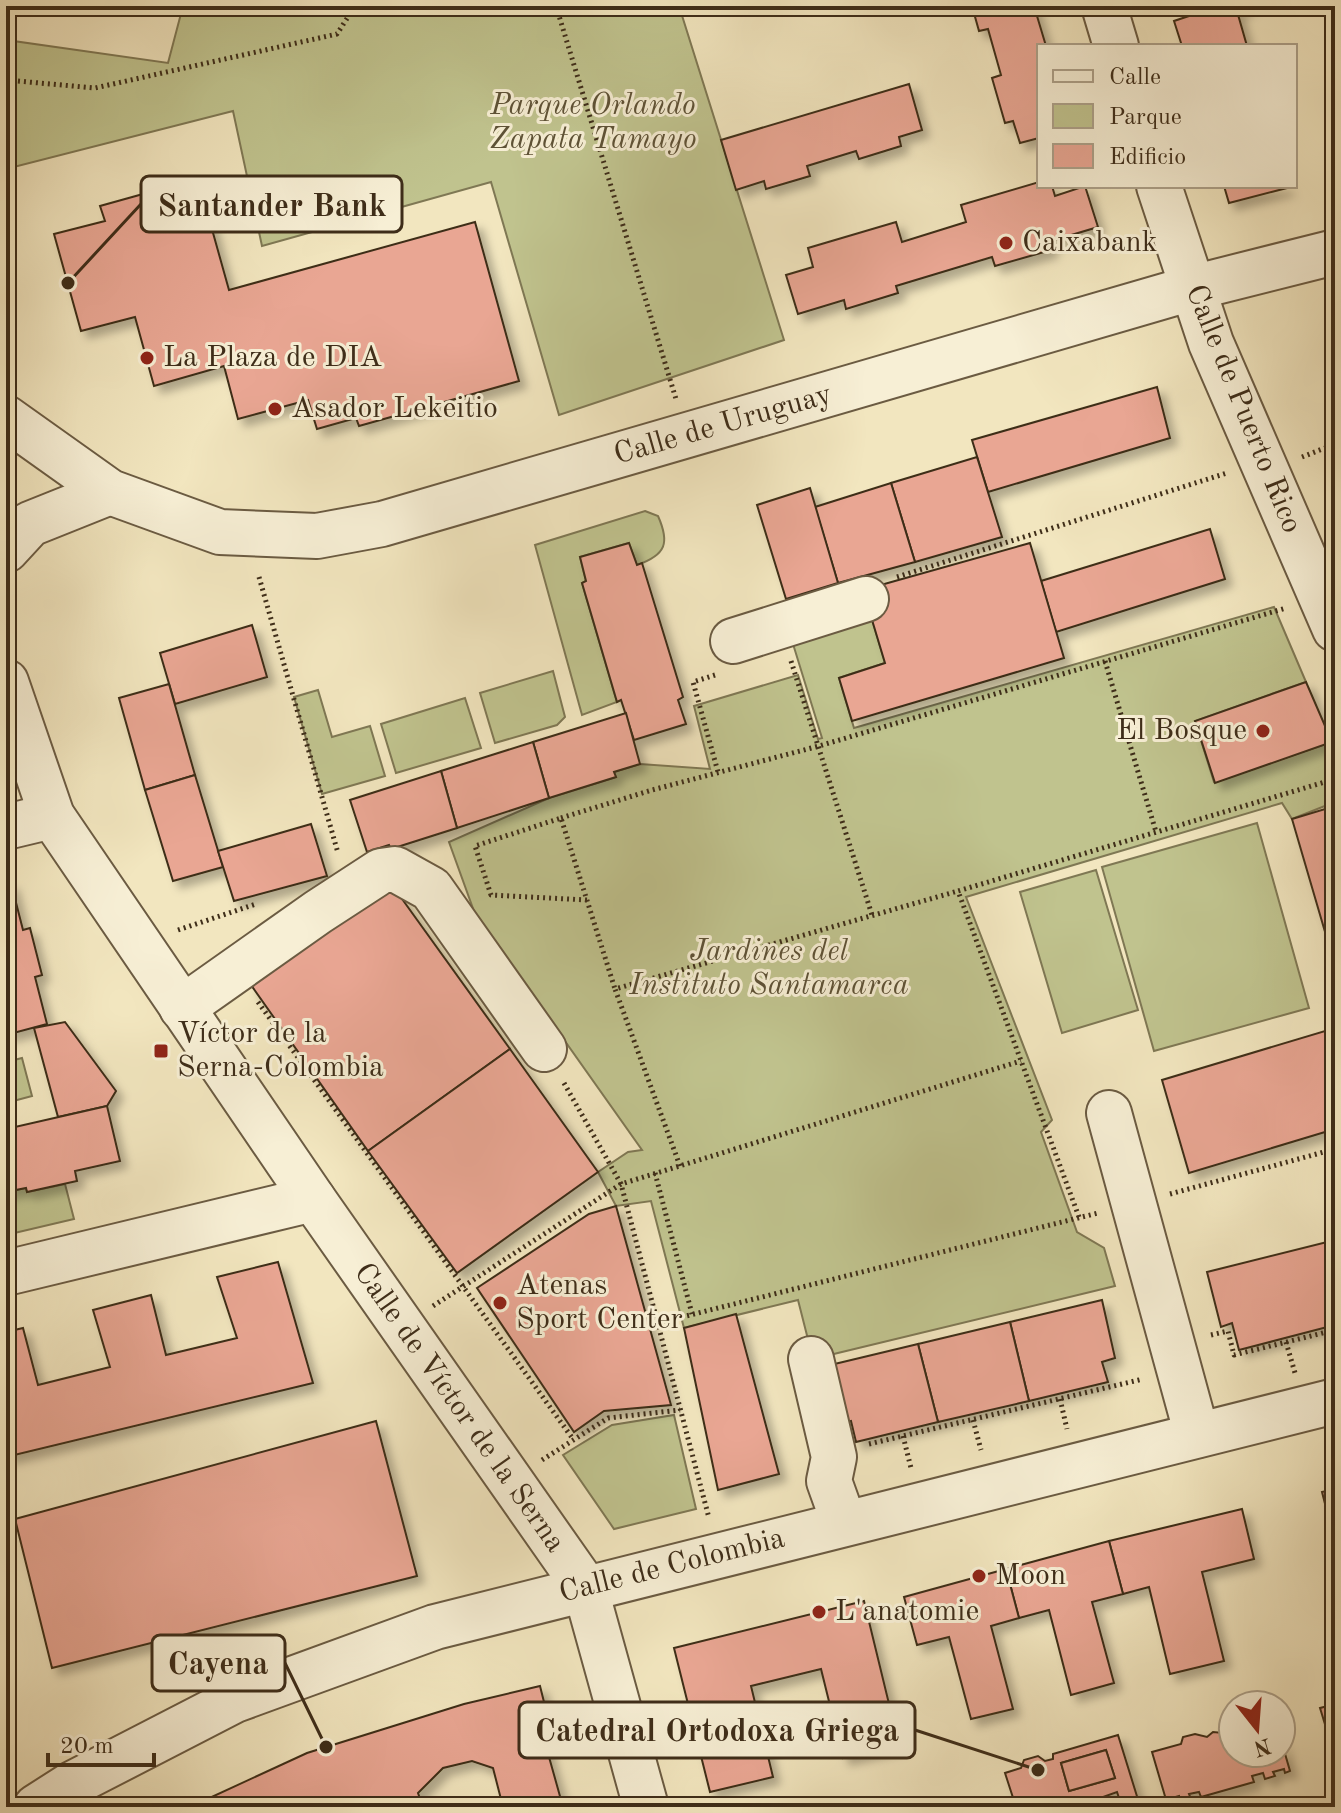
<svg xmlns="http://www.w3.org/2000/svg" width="1341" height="1813" font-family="'Old Standard TT',serif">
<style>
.green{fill:#c0c38e;stroke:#7f7854;stroke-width:2}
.building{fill:#e9a693;stroke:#3e2d19;stroke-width:2;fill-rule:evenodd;filter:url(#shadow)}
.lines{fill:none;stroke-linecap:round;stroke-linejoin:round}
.minor-casing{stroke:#6b5b42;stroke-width:48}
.path{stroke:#3e2d19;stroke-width:5;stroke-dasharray:2 4;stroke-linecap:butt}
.minor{stroke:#f7efd5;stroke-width:44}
.poi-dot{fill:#8f2418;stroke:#f7efd5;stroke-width:3}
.labels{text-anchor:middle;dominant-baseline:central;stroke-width:6;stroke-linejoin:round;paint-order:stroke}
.park-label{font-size:30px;font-style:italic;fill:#5e5236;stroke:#f7efd5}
.poi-label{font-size:30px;fill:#3e2d19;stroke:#f7efd5;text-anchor:start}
.street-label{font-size:30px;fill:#3e2d19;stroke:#f7efd5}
.leader{fill:none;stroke:#3e2d19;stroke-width:3}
.callout-dot{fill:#3e2d19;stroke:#f7efd5;stroke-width:3}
.callout{fill:#f7efd5;stroke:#3e2d19;stroke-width:3}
.callout-label{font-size:32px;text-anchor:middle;font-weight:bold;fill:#3e2d19}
</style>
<defs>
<filter id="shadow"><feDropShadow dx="7" dy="7" stdDeviation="4" flood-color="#0004"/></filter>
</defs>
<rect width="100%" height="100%" fill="#f2e6bf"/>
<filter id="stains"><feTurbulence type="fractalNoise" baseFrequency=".0025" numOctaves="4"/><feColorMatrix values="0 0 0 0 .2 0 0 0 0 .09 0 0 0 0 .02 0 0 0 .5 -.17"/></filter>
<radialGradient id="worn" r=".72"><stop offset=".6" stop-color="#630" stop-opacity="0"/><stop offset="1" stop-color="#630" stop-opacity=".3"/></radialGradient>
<g class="green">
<polygon points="183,6 679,6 784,340 559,415 491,182 262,246 233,111 6,169 6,40 168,63"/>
<path d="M645,511L658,516C670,543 666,555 637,565L629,543L580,557L586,581L582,583L617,702L582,715L535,545Z"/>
<polygon points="868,606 885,663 839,678 854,728 1274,607 1306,682 1195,721 1214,782 1332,742 1335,747 1335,802 1292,819 1282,803 966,897 1052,1120 1041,1132 1077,1232 1104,1248 1115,1286 813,1359 798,1300 684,1328 651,1201 616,1206 598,1172 628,1152 642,1150 475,914 449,842 549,798 616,777 614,772 640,764 710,769 694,706 798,675 818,739 822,738 789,631"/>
<polygon points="553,671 565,717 557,725 495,743 480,693"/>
<polygon points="318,690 332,737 370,726 385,776 322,794 294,697"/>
<polygon points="465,698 481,748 396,773 381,724"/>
<polygon points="1257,823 1309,1008 1154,1051 1102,867"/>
<polygon points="1096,870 1138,1010 1062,1033 1020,892"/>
<polygon points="22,1058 32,1096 6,1103 6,1062"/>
<polygon points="65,1184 74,1219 6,1235 6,1192 26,1188 27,1192"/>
<polygon points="674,1415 696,1509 614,1529 563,1455 612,1425"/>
</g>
<g class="building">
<polygon points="972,6 1034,6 1046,46 1039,46 1039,138 1020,143 1013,121 1005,123 992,78 1001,75 988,29 979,31"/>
<polygon points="1219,6 1249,6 1237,11 1247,46 1182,46 1174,21"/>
<polygon points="909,84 922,130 899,137 901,146 859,159 856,151 807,166 810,176 766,189 764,181 736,190 721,140"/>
<polygon points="1039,182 1039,186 1052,186 1055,196 1085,186 1098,227 1048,242 1051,250 995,266 992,257 896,286 898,293 846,309 844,300 798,314 786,275 813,267 808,248 896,222 902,242 966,222 961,205"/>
<polygon points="1224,186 1286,186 1287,188 1229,203"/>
<polygon points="168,187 171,198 201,190 229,290 475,222 519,381 359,426 356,418 317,429 308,400 238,419 224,366 154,386 135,317 81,331 54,234 105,221 100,206"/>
<polygon points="1157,387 1170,438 988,492 972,440"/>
<polygon points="977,457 1002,537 915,562 891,483"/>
<polygon points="891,483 915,562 838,583 815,507"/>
<polygon points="810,488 838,583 786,599 757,505"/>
<polygon points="1210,529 1225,579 1056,632 1041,581"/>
<polygon points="629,543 637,565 642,563 683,697 678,700 686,724 634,740 621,700 617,702 582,583 586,581 580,557"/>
<polygon points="1030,543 1064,658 852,721 839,678 885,663 863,590"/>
<polygon points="252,625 267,677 175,704 160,653"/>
<polygon points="1306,682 1332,742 1215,783 1195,721"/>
<polygon points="169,684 195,775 145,790 119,698"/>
<polygon points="626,713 640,764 614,772 616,777 549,798 533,742"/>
<polygon points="533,742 549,798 457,828 441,771"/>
<polygon points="441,771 457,828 391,849 389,845 367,852 350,800"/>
<polygon points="195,775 223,867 173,881 145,790"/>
<polygon points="1335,806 1335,966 1292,819"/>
<polygon points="311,824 327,876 234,901 218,851"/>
<polygon points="11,883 23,930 30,928 42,975 35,977 47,1024 6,1035 6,884"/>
<polygon points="392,885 510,1049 368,1151 251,985"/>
<polygon points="65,1022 116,1091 107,1106 58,1117 34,1028"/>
<polygon points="1335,1028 1335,1129 1189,1173 1162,1080"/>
<polygon points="510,1049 598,1172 457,1273 368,1151"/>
<polygon points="107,1106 120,1161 75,1171 77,1181 27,1192 26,1188 6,1192 6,1129"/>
<polygon points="616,1206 671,1405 604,1411 574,1432 477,1288 589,1214"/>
<polygon points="1335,1240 1335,1325 1239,1350 1232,1323 1221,1327 1207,1272"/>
<polygon points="278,1262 313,1383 6,1457 6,1332 23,1328 38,1385 110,1367 93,1310 151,1295 166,1355 237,1338 217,1277"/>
<polygon points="1102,1300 1115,1358 1102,1362 1108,1382 1029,1401 1010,1322"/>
<polygon points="736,1314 779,1474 718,1490 684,1328"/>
<polygon points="1010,1322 1029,1401 938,1422 918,1344"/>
<polygon points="918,1344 938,1422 856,1442 851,1421 836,1425 822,1367"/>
<polygon points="376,1421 417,1576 52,1668 15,1519"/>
<polygon points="1335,1489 1335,1539 1334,1539 1322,1492"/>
<polygon points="1242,1509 1254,1559 1202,1572 1224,1661 1170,1674 1149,1587 1123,1594 1109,1541"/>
<polygon points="1109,1541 1123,1594 1092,1602 1114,1683 1071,1695 1049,1610 1019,1618 1006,1569"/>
<polygon points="1006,1569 1019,1618 991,1626 1013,1709 971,1719 949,1637 917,1645 904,1597"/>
<polygon points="864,1601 899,1745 843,1758 821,1669 751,1686 773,1777 710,1792 674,1648"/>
<polygon points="540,1686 553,1738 544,1739 563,1807 503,1807 493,1768 472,1761 443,1768 418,1793 423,1807 190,1807 307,1753 464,1704"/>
<polygon points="1335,1704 1335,1757 1320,1708"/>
<polygon points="1233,1722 1233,1753 1281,1753 1281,1740 1290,1771 1285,1773 1284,1769 1273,1772 1275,1776 1265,1779 1263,1773 1252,1776 1254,1782 1201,1797 1199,1792 1189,1794 1191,1799 1180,1803 1179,1796 1168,1799 1167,1803 1152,1752 1181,1744 1183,1737 1195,1734 1207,1737 1213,1732 1223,1733 1228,1724"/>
<path d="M1118,1735L1140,1806L1122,1807L1117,1792L1075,1807H1016L1005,1773L1021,1768L1024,1760L1038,1756L1045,1761L1053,1759V1754ZM1106,1750L1115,1778L1069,1791L1061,1763Z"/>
<polygon points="1106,1750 1115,1778 1069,1791 1061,1763"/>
</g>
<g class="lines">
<defs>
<g id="minor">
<polyline points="1104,6 1116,46"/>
<polyline points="1159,186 1211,343 1335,629"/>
<polyline points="6,418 110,492 220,532 317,536 382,524 1192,288 1335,252"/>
<polyline points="6,550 30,524 110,492"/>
<polyline points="733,641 866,599"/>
<polyline points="6,682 52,816 313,1199 585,1587 646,1807"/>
<polyline points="6,827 52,816"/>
<polyline points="182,1008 318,912 381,871 395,869 431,889 544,1049"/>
<polyline points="1109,1113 1197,1435"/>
<polyline points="6,1273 313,1199"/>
<polyline points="811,1359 834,1457 829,1481 844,1523"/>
<polyline points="36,1807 72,1784 235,1700 435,1627 1335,1401"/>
</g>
</defs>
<use href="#minor" class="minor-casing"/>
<g class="path">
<polyline points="556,6 676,399"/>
<polyline points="6,80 95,88 337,34 355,6"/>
<polyline points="1302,457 1335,444"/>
<polyline points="259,577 338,853"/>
<polyline points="897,577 1227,473"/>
<polyline points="791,661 872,915"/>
<polyline points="1105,661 1156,832"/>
<polyline points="715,675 693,682 718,772"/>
<polyline points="561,818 652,790 819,746 1286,608"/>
<polyline points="587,900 491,895 475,846 561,818 615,989"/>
<polyline points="178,930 256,904"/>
<polyline points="258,1002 573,1439"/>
<polyline points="564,1083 621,1184 709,1518"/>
<polyline points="680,1166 615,989 958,891"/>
<polyline points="655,1173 692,1314"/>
<polyline points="1170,1194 1335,1149"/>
<polyline points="1079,1217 958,891 1335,779"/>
<polyline points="433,1306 621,1184 1021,1061"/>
<polyline points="658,1323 1098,1213"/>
<polyline points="1211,1335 1228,1331 1234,1355 1335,1330"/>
<polyline points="1286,1342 1295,1373"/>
<polyline points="1060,1399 1067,1429"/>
<polyline points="973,1420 981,1450"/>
<polyline points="903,1436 911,1468"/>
<polyline points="869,1444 1143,1379"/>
<polyline points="542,1460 608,1418 680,1410"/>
</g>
<use href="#minor" class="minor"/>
</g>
<g class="poi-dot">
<circle cx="1006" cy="243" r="8"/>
<circle cx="147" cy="358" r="8"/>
<circle cx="275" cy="409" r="8"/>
<circle cx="1263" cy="731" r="8"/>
<rect x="153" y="1043" width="16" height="16" rx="4"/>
<circle cx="500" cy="1303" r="8"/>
<circle cx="979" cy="1576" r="8"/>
<circle cx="819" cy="1612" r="8"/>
</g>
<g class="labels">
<g class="park-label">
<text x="593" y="106">Parque Orlando<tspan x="593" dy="34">Zapata Tamayo</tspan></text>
<text x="769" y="952">Jardines del<tspan x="769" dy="34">Instituto Santamarca</tspan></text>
</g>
<g class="poi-label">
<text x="1022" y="243">Caixabank</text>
<text x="163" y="358">La Plaza de DIA</text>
<text x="291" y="409">Asador Lekeitio</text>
<text x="1247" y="731" text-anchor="end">El Bosque</text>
<text x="177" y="1034">Víctor de la<tspan x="177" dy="34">Serna-Colombia</tspan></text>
<text x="516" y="1286">Atenas<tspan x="516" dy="34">Sport Center</tspan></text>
<text x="995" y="1576">Moon</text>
<text x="835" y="1612">L'anatomie</text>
</g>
<g class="street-label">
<text transform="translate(1243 409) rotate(68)">Calle de Puerto Rico</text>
<text transform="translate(723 425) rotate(-16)">Calle de Uruguay</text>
<text transform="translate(459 1408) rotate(55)">Calle de Víctor de la Serna</text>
<text transform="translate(672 1566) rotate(-14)">Calle de Colombia</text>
</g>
</g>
<path class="leader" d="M68 283L141 204M326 1747L285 1663M1038 1770L915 1730"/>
<g class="callout-dot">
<circle cx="68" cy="283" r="8"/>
<circle cx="326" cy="1747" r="8"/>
<circle cx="1038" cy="1770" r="8"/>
</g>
<g class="callout">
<rect x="141" y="176" width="261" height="56" rx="8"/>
<rect x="152" y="1635" width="133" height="56" rx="8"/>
<rect x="519" y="1702" width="396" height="56" rx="8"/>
</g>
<g class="callout-label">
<text x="272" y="216">Santander Bank</text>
<text x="218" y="1674">Cayena</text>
<text x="717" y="1741">Catedral Ortodoxa Griega</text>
</g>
<rect width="1341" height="1813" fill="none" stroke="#f2e6bf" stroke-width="32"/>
<rect x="8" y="8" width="1325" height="1797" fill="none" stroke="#3e2d19" stroke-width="4"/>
<rect x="16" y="16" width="1309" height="1781" fill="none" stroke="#3e2d19" stroke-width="2"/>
<rect x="1037" y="44" width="260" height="144" fill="#f7efd5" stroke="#ada18a" stroke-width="2"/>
<rect x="1053" y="70" width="40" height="12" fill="#f7efd5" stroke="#ada18a" stroke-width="2"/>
<text x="1109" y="84" font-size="24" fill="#3e2d19">Calle</text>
<rect x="1053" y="104" width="40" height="24" fill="#c0c38e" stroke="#ada18a" stroke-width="2"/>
<text x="1109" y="124" font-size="24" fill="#3e2d19">Parque</text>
<rect x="1053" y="144" width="40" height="24" fill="#e9a693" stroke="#ada18a" stroke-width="2"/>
<text x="1109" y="164" font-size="24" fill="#3e2d19">Edificio</text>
<g transform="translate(1257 1729) rotate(163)"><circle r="38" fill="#f7efd5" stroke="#ada18a" stroke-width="2"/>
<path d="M0-6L14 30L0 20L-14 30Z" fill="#8f2418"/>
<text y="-12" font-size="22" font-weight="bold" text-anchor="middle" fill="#3e2d19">N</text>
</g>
<path d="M48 1753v12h106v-12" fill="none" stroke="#3e2d19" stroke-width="4"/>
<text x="60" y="1753" font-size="24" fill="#3e2d19" stroke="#f7efd5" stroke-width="6" paint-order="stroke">20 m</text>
<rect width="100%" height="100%" filter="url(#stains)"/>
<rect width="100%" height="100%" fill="url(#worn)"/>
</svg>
